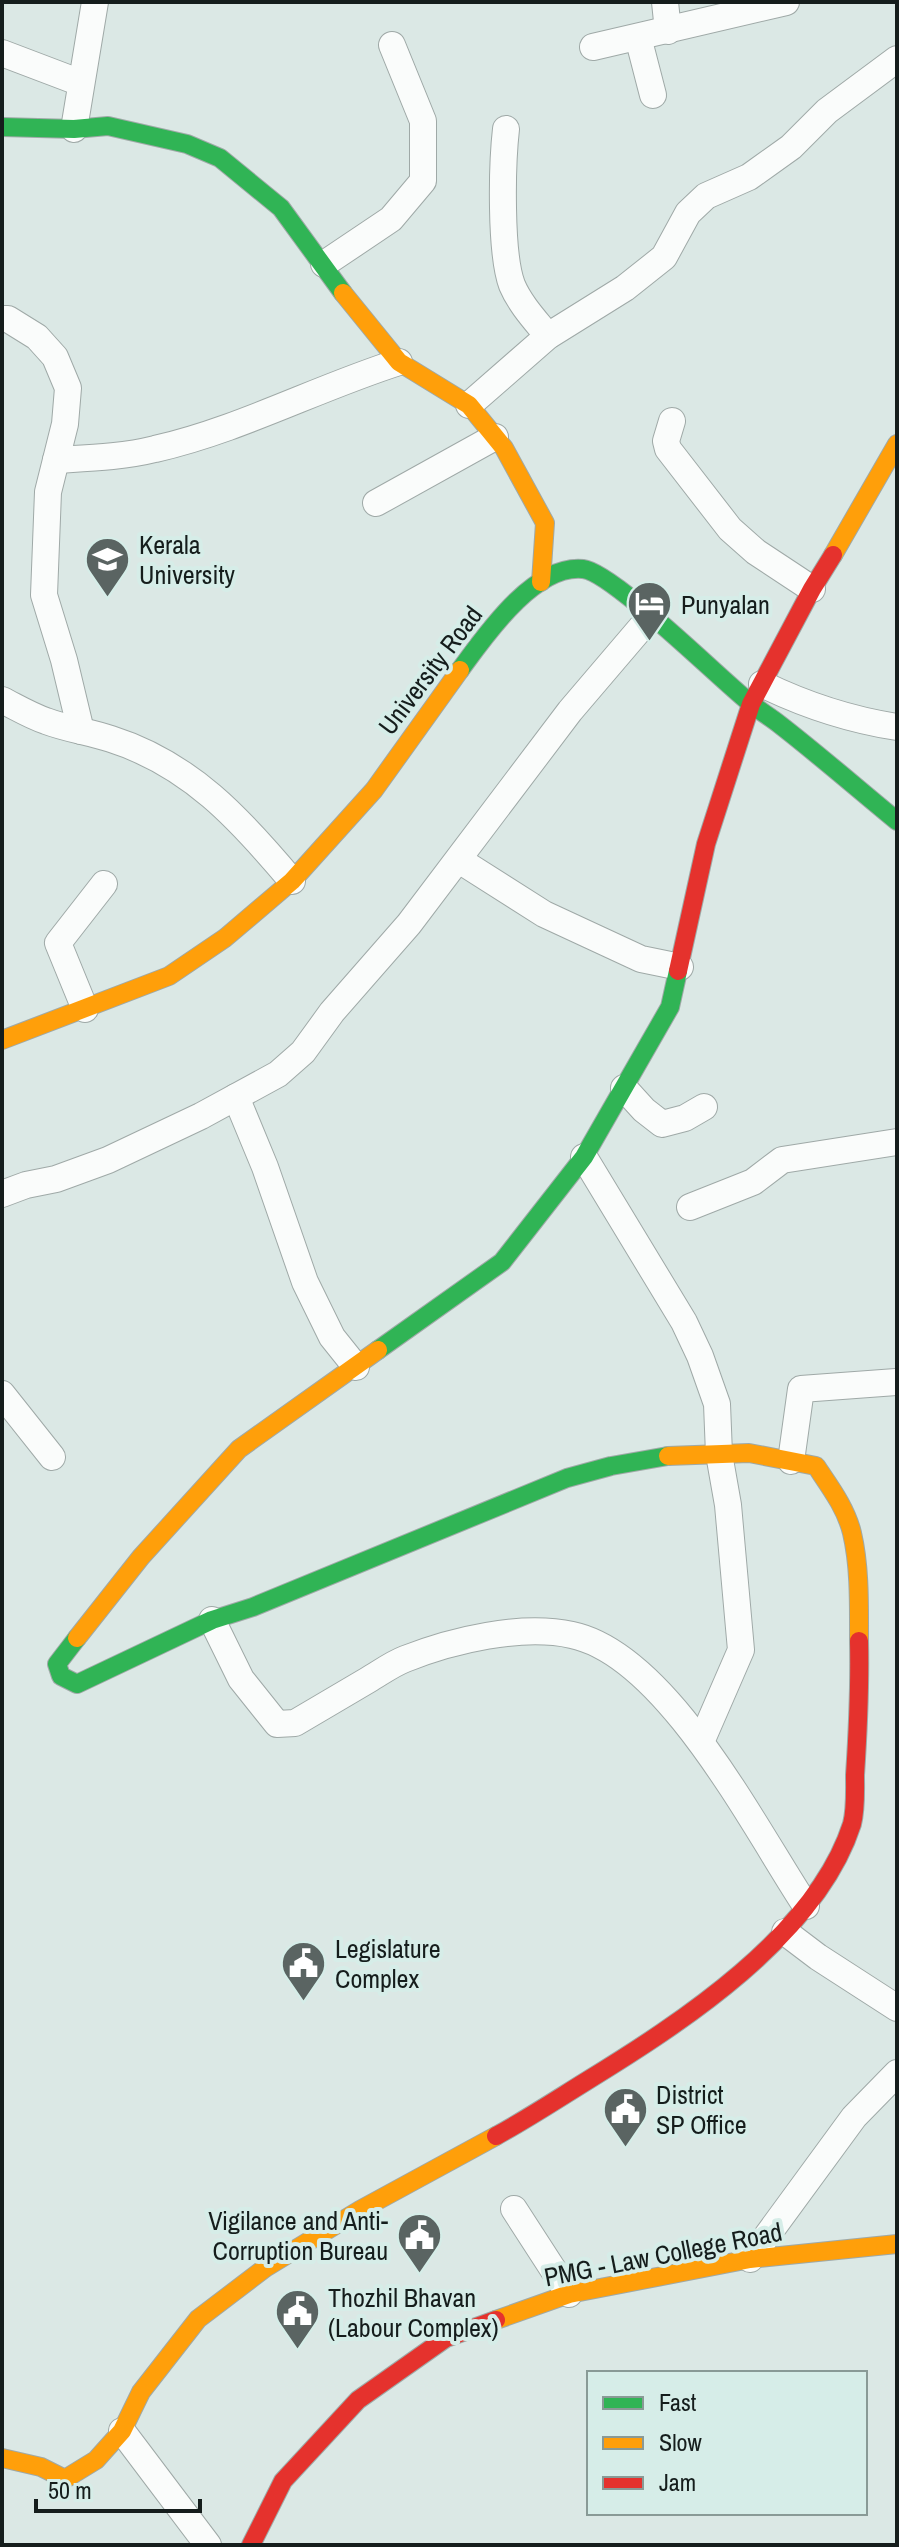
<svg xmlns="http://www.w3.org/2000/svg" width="899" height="2547" font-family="'Archivo Narrow',sans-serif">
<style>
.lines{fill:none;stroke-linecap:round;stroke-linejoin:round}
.street-casing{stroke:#9fa9a7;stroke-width:28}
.fast-casing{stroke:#9fa9a7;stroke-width:20}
.slow-casing{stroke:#9fa9a7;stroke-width:20}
.jam-casing{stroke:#9fa9a7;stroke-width:20}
.street{stroke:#fafcfb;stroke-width:26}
.fast{stroke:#30b455;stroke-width:18}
.slow{stroke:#ff9f0a;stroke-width:18}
.jam{stroke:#e5322d;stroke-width:18}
.labels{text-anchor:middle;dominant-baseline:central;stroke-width:8;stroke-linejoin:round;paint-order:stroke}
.poi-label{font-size:26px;fill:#151d1c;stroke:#d6ede8;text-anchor:start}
.street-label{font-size:26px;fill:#151d1c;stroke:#d6ede8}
</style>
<rect width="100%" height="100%" fill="#dbe8e5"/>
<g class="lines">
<defs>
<g id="street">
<polyline points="665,2 668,31"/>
<polyline points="638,37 653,95"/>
<polyline points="593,47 786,2"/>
<polyline points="2,53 81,83"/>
<polyline points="74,129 95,2"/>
<path d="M506,129C502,164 500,253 512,285C520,304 535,320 548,336"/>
<polyline points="324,264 391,219 423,181 423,121 392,45"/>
<polyline points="2,319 8,319 37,337 55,357 68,388 65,424 48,492 44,595 64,660 81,731"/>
<polyline points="469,405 548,336 625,288 664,257 688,213 706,196 749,177 791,147 827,111 897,59"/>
<polyline points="672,421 666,441 668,449 730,529 756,552 812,589"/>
<path d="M56,460C89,458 123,457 155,449C239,430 317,388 399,362"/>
<polyline points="376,503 495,437"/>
<path d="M762,684C803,704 852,720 897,727"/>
<path d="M2,700C16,707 31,716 46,721C67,729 90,732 111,739C190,764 240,819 292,881"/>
<polyline points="459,860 544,914 641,959 680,967"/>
<polyline points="85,1009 58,943 104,884"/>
<polyline points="624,1088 644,1110 662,1124 685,1118 704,1107"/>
<polyline points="236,1097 265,1167 305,1282 332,1337 356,1367"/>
<polyline points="584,1157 684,1322 700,1356 717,1404 719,1454 728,1505 741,1650 701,1742"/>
<polyline points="2,1194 26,1185 56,1179 108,1160 201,1116 278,1074 303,1052 332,1012 409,924 570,711 651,616"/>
<polyline points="690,1207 753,1182 782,1160 897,1142"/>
<polyline points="2,1394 52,1457"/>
<polyline points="791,1461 801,1389 896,1382"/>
<path d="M212,1620L241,1679L277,1724L295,1723C319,1709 344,1694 368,1680C380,1673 392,1664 405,1659C453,1640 521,1624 572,1635C667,1655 755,1829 806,1906"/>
<polyline points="785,1932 818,1957 897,2008"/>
<polyline points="514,2209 569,2294"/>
<polyline points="750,2259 854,2117 897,2073"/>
<polyline points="122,2431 208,2545"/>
</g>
<g id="fast">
<polyline points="2,127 74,129 108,126 187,144 220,158 281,208 343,293"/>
<path d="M460,670C485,636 534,564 583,569C612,572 719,678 749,702C758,710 769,716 779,724C819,755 858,789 897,821"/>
<polyline points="378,1350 502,1262 584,1157 670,1007 678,971"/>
<polyline points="77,1638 57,1664 61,1676 77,1684 212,1620 253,1607 567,1478 611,1466 668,1456"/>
</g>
<g id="slow">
<polyline points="343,293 399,362 469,405 504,448 545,523 541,582"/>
<polyline points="833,555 897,444"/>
<polyline points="2,1040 169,976 225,938 292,881 374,790 460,670"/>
<path d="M668,1456L749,1453L816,1466C830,1487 846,1508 852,1533C860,1567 859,1606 859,1641"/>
<polyline points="77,1638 141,1557 239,1449 378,1350"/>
<polyline points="496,2320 569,2294 750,2259 897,2244"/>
<polyline points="2,2458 41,2467 65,2479 96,2460 122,2431 141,2392 198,2319 265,2268 360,2210 496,2136"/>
</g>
<g id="jam">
<polyline points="678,971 706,844 751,704 812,589 833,555"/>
<path d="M496,2136C527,2119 556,2100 585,2082C681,2023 816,1936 852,1824C856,1809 855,1791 855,1775C858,1730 860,1686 859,1641"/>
<polyline points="251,2545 283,2481 358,2400 446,2338 496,2320"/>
</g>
</defs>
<use href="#street" class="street-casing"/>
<use href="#fast" class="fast-casing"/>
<use href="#slow" class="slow-casing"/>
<use href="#jam" class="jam-casing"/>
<use href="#street" class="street"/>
<use href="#fast" class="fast"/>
<use href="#slow" class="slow"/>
<use href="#jam" class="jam"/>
</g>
<defs>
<symbol id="university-pin" viewBox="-11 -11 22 30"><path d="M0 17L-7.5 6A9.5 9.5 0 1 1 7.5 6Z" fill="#5a6462" stroke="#d6ede8"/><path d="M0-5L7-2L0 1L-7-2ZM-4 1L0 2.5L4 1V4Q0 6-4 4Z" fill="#fff"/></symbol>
<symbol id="hotel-pin" viewBox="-11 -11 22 30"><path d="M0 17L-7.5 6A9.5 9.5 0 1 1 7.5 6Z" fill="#5a6462" stroke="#d6ede8"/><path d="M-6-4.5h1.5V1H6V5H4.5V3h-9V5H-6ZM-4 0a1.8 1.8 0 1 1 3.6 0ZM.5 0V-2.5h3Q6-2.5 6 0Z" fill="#fff"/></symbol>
<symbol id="civic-pin" viewBox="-11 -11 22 30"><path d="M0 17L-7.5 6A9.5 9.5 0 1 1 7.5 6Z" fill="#5a6462" stroke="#d6ede8"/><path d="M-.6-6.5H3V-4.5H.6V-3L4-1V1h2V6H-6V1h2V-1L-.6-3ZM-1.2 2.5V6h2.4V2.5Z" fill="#fff"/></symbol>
</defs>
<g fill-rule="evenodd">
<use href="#university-pin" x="82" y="534" width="51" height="69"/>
<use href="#hotel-pin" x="624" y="578" width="51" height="69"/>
<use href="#civic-pin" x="278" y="1938" width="51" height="69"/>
<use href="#civic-pin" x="600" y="2084" width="51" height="69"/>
<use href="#civic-pin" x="394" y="2210" width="51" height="69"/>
<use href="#civic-pin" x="272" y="2286" width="51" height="69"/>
</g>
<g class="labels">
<g class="poi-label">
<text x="139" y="544">Kerala<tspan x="139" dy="30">University</tspan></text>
<text x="681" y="604">Punyalan</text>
<text x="335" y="1948">Legislature<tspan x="335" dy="30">Complex</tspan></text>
<text x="656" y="2094">District<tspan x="656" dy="30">SP Office</tspan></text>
<text x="388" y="2220" text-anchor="end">Vigilance and Anti-<tspan x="388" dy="30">Corruption Bureau</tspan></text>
<text x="328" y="2297">Thozhil Bhavan<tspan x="328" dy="30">(Labour Complex)</tspan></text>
</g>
<g class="street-label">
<text transform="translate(430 670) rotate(-53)">University Road</text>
<text transform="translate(663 2254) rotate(-11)">PMG - Law College Road</text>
</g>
</g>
<rect width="899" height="2547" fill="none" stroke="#151d1c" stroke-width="8"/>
<rect x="587" y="2371" width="280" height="144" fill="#d6ede8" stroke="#899a96" stroke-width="2"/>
<rect x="603" y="2397" width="40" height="12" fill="#30b455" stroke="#899a96" stroke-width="2"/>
<text x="659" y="2411" font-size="24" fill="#151d1c">Fast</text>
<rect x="603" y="2437" width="40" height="12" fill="#ff9f0a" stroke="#899a96" stroke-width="2"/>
<text x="659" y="2451" font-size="24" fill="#151d1c">Slow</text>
<rect x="603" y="2477" width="40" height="12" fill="#e5322d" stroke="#899a96" stroke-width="2"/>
<text x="659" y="2491" font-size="24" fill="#151d1c">Jam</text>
<path d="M36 2499v12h164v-12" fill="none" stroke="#151d1c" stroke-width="4"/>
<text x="48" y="2499" font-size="24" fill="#151d1c" stroke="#d6ede8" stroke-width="6" paint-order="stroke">50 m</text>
</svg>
